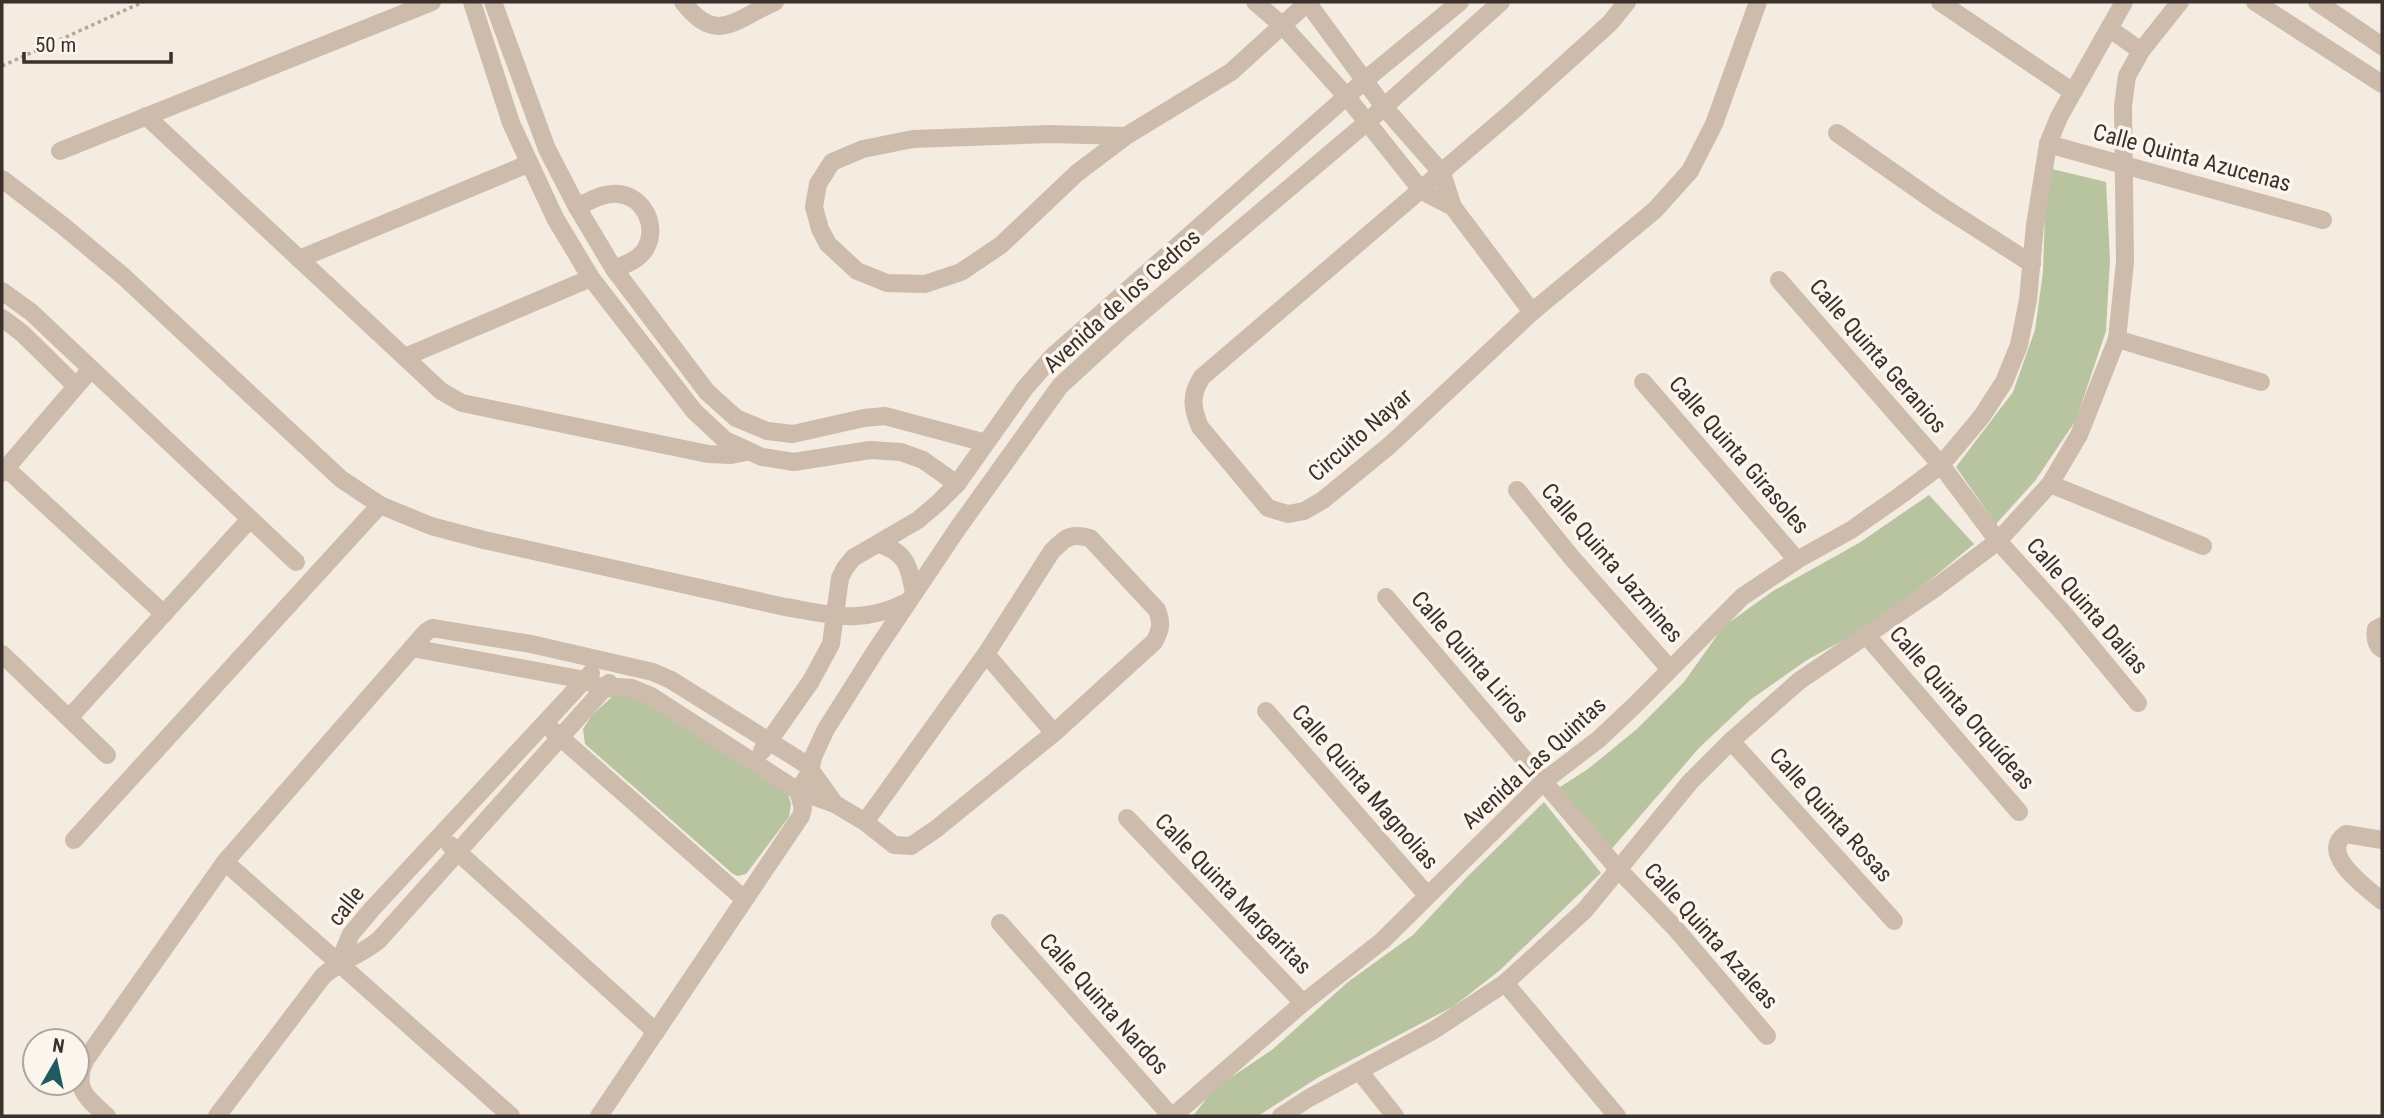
<svg xmlns="http://www.w3.org/2000/svg" width="2384" height="1118" font-family="'Roboto Condensed',sans-serif">
<style>
.green{fill:#b8c4a0}
.lines{fill:none;stroke-linecap:round;stroke-linejoin:round}
.path{stroke:#b9a596;stroke-width:3.5;stroke-dasharray:3.5 3.5;stroke-linecap:butt}
.minor{stroke:#cdbbac;stroke-width:18}
.labels{text-anchor:middle;dominant-baseline:central;stroke-width:7;stroke-linejoin:round;paint-order:stroke}
.street-label{font-size:23px;fill:#3b302b;stroke:#fbf5ee}
</style>
<rect width="100%" height="100%" fill="#f4ebe1"/>
<g class="green">
<polygon points="2052,169 2106,182 2110,259 2106,331 2076,420 2035,481 1996,524 1956,467 2013,392 2035,330 2043,272 2045,212"/>
<polygon points="1929,495 1974,544 1928,582 1862,630 1807,660 1750,700 1699,748 1609,852 1560,787 1588,769 1637,729 1684,682 1723,627 1773,591 1859,543"/>
<polygon points="630,692 788,794 791,804 789,817 746,874 738,876 733,874 585,744 583,729 592,715 613,696"/>
<polygon points="1544,802 1601,873 1499,971 1454,1006 1319,1077 1258,1116 1193,1116 1214,1089 1273,1049 1348,982 1413,935 1468,876"/>
</g>
<g class="lines">
<polyline class="path" points="2,66 143,2"/>
<g class="minor">
<polyline points="472,2 511,123 555,218 591,278 694,411 725,440 762,457 794,462 870,450 901,452 923,460 957,484"/>
<polyline points="493,2 547,149 577,207 614,269 707,392 736,418 767,431 793,434 864,418 885,416 986,443"/>
<path d="M683,2C717,46 735,19 775,2"/>
<polyline points="1255,2 1283,26 1347,97 1422,191 1453,207"/>
<polyline points="1307,2 1384,107 1442,173 1453,207 1532,312"/>
<path d="M1627,2L1610,23L1515,109L1202,377C1190,395 1192,408 1200,427L1268,508L1288,514L1304,511L1323,500L1390,445L1532,312L1655,210L1690,171L1714,124L1758,2"/>
<polyline points="1940,2 2073,92"/>
<polyline points="2255,2 2382,84"/>
<polyline points="2317,2 2382,46"/>
<polyline points="2110,29 2141,51"/>
<polyline points="146,116 441,391 462,403 708,454 731,455 747,452"/>
<polyline points="1837,133 1940,205 2032,264"/>
<polyline points="1126,136 1049,134 913,139 863,149 832,162 818,184 814,207 820,229 828,244 857,271 887,283 925,284 961,272 1001,245 1077,173 1126,136 1231,72 1308,2"/>
<polyline points="2048,144 2323,220"/>
<polyline points="60,151 432,2"/>
<path d="M2,179L62,225L123,276L341,479L380,505L431,526L484,540L785,607C833,615 861,625 907,602"/>
<path d="M577,207C590,201 604,192 619,194C644,197 658,226 646,248C639,260 626,264 614,269"/>
<polyline points="299,259 528,164"/>
<polyline points="1779,280 1941,465 1998,541 2066,616 2138,703"/>
<polyline points="2,291 31,312 296,562"/>
<polyline points="2,318 22,333 76,386"/>
<polyline points="2117,339 2261,382"/>
<polyline points="405,357 591,278"/>
<polyline points="1643,382 1797,560"/>
<polyline points="6,468 164,614"/>
<polyline points="2,473 91,369"/>
<polyline points="2050,484 2203,546"/>
<polyline points="1517,490 1572,558 1670,669"/>
<path d="M879,544C906,552 909,566 914,592"/>
<polyline points="1386,597 1618,869 1675,928 1767,1036"/>
<path d="M2382,626L2376,629C2375,636 2375,645 2382,649"/>
<polyline points="1867,636 2019,812"/>
<path d="M412,648L585,680L604,689L617,687L632,688L651,696L798,791L835,804L865,822L894,845L911,846L936,829L1054,733L1154,642C1161,630 1162,623 1157,610L1090,538C1070,533 1066,537 1052,551L986,654L865,822"/>
<polyline points="2,654 107,755"/>
<polyline points="986,654 1054,733"/>
<polyline points="1266,711 1427,895"/>
<polyline points="69,718 250,519"/>
<polyline points="552,730 744,899"/>
<polyline points="1731,741 1894,921"/>
<polyline points="762,751 811,681 831,644 840,578 845,568 853,558 918,520 938,503 957,484 1025,388 1053,356 1365,80 1460,2"/>
<polyline points="1127,818 1303,1003"/>
<polyline points="74,840 380,505"/>
<path d="M2382,840L2346,834C2317,853 2367,888 2382,901"/>
<polyline points="450,845 656,1032"/>
<polyline points="225,862 511,1116"/>
<polyline points="1000,923 1171,1116"/>
<polyline points="339,962 351,934 372,909 591,673"/>
<polyline points="1505,983 1617,1116"/>
<polyline points="1360,1072 1395,1116"/>
<path d="M107,1116C86,1098 72,1087 86,1059L225,862L412,648L426,632L432,628L531,644L653,672L671,680L807,765L835,804"/>
<path d="M217,1116L323,976C341,960 361,955 379,940L609,683"/>
<polyline points="599,1116 801,816 803,808 798,791 810,772 813,757 826,729 876,650 958,528 1060,386 1120,331 1366,123 1501,2"/>
<polyline points="1173,1116 1303,1003 1382,941 1544,781 1599,739 1635,705 1742,597 1797,560 1851,530 1901,495 1941,465 1982,416 2004,382 2019,345 2028,300 2035,225 2048,144 2059,117 2124,2"/>
<polyline points="1281,1116 1309,1098 1434,1030 1505,983 1585,910 1690,782 1731,741 1799,681 1934,589 1998,541 2050,484 2079,435 2117,339 2125,262 2123,106 2127,76 2141,51 2180,2"/>
</g>
</g>
<g class="labels">
<g class="street-label">
<text transform="translate(2192 158) rotate(15)">Calle Quinta Azucenas</text>
<text transform="translate(1122 301) rotate(-42)">Avenida de los Cedros</text>
<text transform="translate(1878 356) rotate(49)">Calle Quinta Geranios</text>
<text transform="translate(1360 435) rotate(-41)">Circuito Nayar</text>
<text transform="translate(1739 455) rotate(49)">Calle Quinta Girasoles</text>
<text transform="translate(1612 563) rotate(49)">Calle Quinta Jazmines</text>
<text transform="translate(2087 606) rotate(49)">Calle Quinta Dalias</text>
<text transform="translate(1470 657) rotate(49)">Calle Quinta Lirios</text>
<text transform="translate(1962 708) rotate(49)">Calle Quinta Orquídeas</text>
<text transform="translate(1534 763) rotate(-42)">Avenida Las Quintas</text>
<text transform="translate(1365 787) rotate(49)">Calle Quinta Magnolias</text>
<text transform="translate(1831 815) rotate(48)">Calle Quinta Rosas</text>
<text transform="translate(1233 894) rotate(46)">Calle Quinta Margaritas</text>
<text transform="translate(346 906) rotate(-52)">calle</text>
<text transform="translate(1711 936) rotate(48)">Calle Quinta Azaleas</text>
<text transform="translate(1104 1004) rotate(48)">Calle Quinta Nardos</text>
</g>
</g>
<rect width="2384" height="1118" fill="none" stroke="#3b302b" stroke-width="7"/>
<g transform="translate(56 1062) rotate(9)"><circle r="33" fill="#fbf5ee" stroke="#aea6a0" stroke-width="2"/>
<path d="M0-5L12 26L0 18L-12 26Z" fill="#1f5a5e"/>
<text y="-10" font-size="19" font-weight="bold" text-anchor="middle" fill="#3b302b">N</text>
</g>
<path d="M24 52v10h147v-10" fill="none" stroke="#3b302b" stroke-width="3.5"/>
<text x="35" y="52" font-size="21" fill="#3b302b" stroke="#fbf5ee" stroke-width="5" paint-order="stroke">50 m</text>
</svg>
